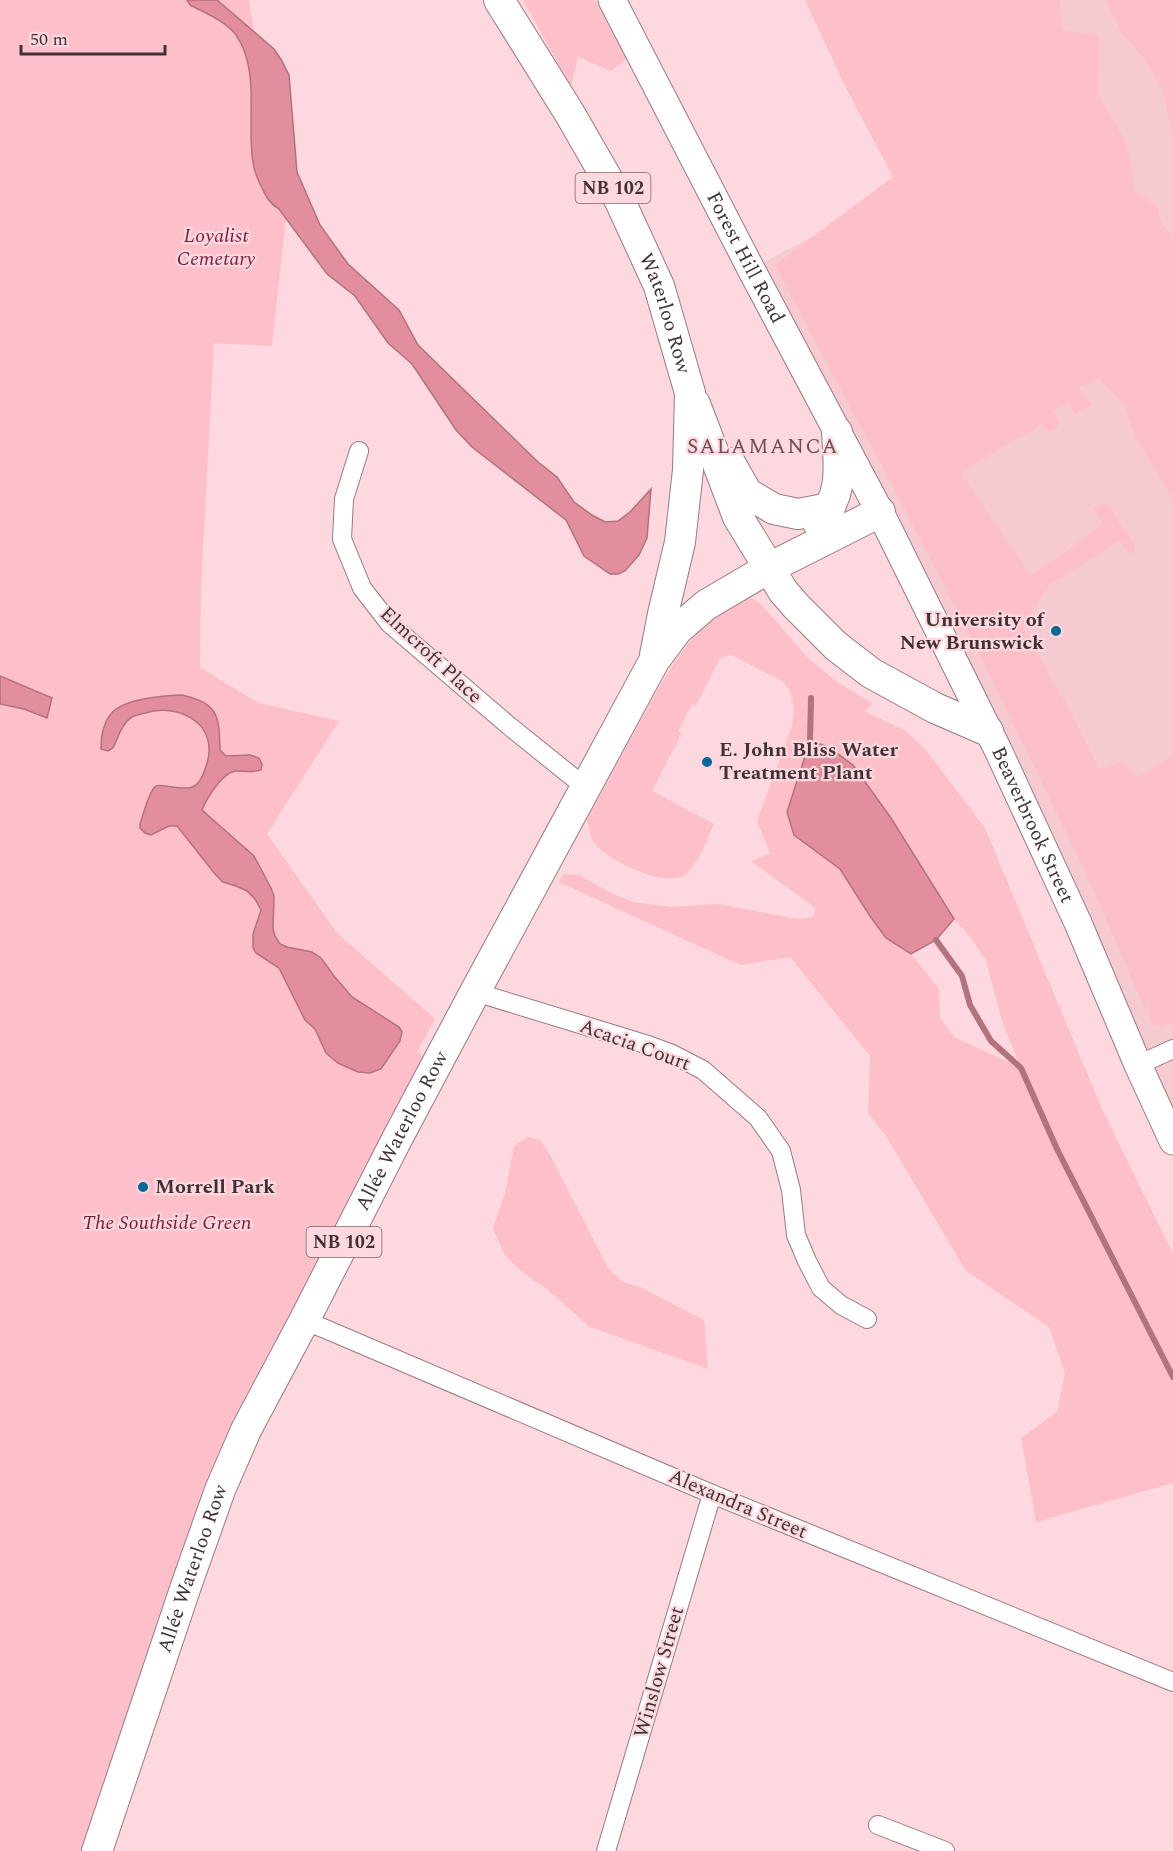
<svg xmlns="http://www.w3.org/2000/svg" width="1173" height="1851" font-family="Spectral,serif">
<style>
.built{fill:#f6cad1}
.green{fill:#fdc0ca;fill-rule:evenodd}
.water{fill:#e38e9e;stroke:#b2727e;stroke-width:1.5}
.lines{fill:none;stroke-linecap:round;stroke-linejoin:round}
.stream{stroke:#b2727e;stroke-width:6}
.street-casing{stroke:#9a797f;stroke-width:20}
.secondary-casing{stroke:#9a797f;stroke-width:29}
.primary-casing{stroke:#9a797f;stroke-width:32}
.street{stroke:#fff;stroke-width:18}
.secondary{stroke:#fff;stroke-width:27}
.primary{stroke:#fff;stroke-width:30}
.poi-dot{fill:#086998;stroke:#fdd8de;stroke-width:2}
.labels{text-anchor:middle;dominant-baseline:central;stroke-width:4.5;stroke-linejoin:round;paint-order:stroke}
.shield{fill:#fdd8de;stroke:#796467;stroke-width:1.5}
.shield-label{font-size:18px;font-weight:bold;fill:#403234}
.park-label{font-size:20px;font-style:italic;fill:#7e1b39;stroke:#fdd8de}
.street-label{font-size:20px;fill:#403234;stroke:#fdd8de}
.poi-label{font-size:20px;font-weight:bold;fill:#403234;stroke:#fdd8de;text-anchor:start}
.neighbourhood-label{font-size:21px;letter-spacing:1.5px;fill:#6c4d53;stroke:#fdd8de}
</style>
<rect width="100%" height="100%" fill="#fdd8de"/>
<polygon class="built" points="844,0 1173,0 1173,1141 751,269 913,183"/>
<g class="green">
<polygon points="0,0 249,0 275,154 290,181 272,346 214,343 201,589 200,667 258,703 339,721 267,834 337,933 435,1019 417,1052 436,1065 246,1430 97,1851 0,1851"/>
<polygon points="523,0 595,0 627,59 611,71 578,57 571,87"/>
<polygon points="805,0 1059,0 1062,30 1099,35 1098,95 1126,142 1136,192 1157,206 1161,222 1173,238 1173,499 1135,436 1124,404 1099,379 1079,388 1092,405 1075,414 1067,403 1053,411 1059,421 1056,429 1049,433 1041,423 1029,433 1014,440 961,473 1031,575 1063,554 1103,523 1093,508 1100,504 1107,504 1135,546 1134,551 1130,554 1120,541 1048,586 1023,627 1076,722 1099,769 1122,761 1128,765 1137,777 1173,756 1173,1022 1171,1023 1161,1026 1153,1025 1150,1019 1148,1003 1144,1007 1086,873 974,644 877,456 853,413 775,265 893,177 846,88"/>
<polygon points="1106,0 1173,0 1173,130 1170,127 1163,90 1147,62 1122,33"/>
<path d="M752,598L761,604L809,659L836,681L873,704L864,711L906,731L926,750L985,828L1102,1109L1173,1254V1483L1036,1522L1021,1438L1057,1412L1065,1373L1049,1327L966,1271L886,1136L868,1113L870,1056L790,957L740,965L559,882L564,874L579,875L613,894L633,902L670,907L718,904L797,919L812,917L815,913L814,907L751,861L770,854L757,821L792,726L794,709L790,691L782,681L732,655L723,657L719,660L696,706L692,704L678,731L682,733L652,791L714,824C707,839 700,861 687,873C668,890 611,862 596,845C590,839 589,826 587,819C603,790 618,762 634,733C659,688 697,608 752,598ZM891,818L954,919L971,938L986,961L1002,1021L1021,1068L954,1037L940,1017L939,989L911,954L886,938L870,916L840,869Z"/>
<polygon points="528,1137 541,1141 550,1155 608,1268 623,1282 640,1287 704,1320 708,1369 590,1327 548,1290 521,1271 504,1254 493,1228 505,1193 514,1146"/>
</g>
<g class="water">
<path d="M187,0H217L274,49L282,61L289,75L297,172L320,225L348,264L399,310L418,345L538,462L557,477L574,502L592,515L605,522L618,521L631,511L651,489L647,538L639,555L625,571L618,574H610L584,556L566,520L472,447L456,430L412,364L388,343L355,296L327,274L279,209C270,204 266,197 262,188C258,180 254,172 253,162C246,123 261,71 236,35C226,21 205,13 190,5Z"/>
<polygon points="0,676 52,698 47,718 24,709 0,704"/>
<path d="M182,695C219,704 219,715 220,750L226,756L250,755L259,758L262,764L261,770C252,773 246,771 237,771C223,771 207,798 202,810L254,856L271,888L274,896L273,929L275,936L280,944L287,947L312,952L321,958L334,976L352,997L399,1027L402,1032L400,1041L381,1069L370,1073L358,1072L338,1063L326,1053L315,1029L305,1020L279,968L256,953L253,948V934L261,910L255,899L247,891L236,886L223,882L215,874L177,826H169L151,835L145,833L140,828V824C143,816 149,790 156,786C159,785 163,786 166,786C186,789 198,793 205,769C207,764 209,757 209,751C210,718 173,704 145,713C141,714 136,715 132,717C122,723 118,738 113,748L108,751L101,749C101,736 104,718 116,709C132,698 163,696 182,695Z"/>
<polygon points="810,741 827,746 853,765 891,818 954,919 936,940 911,954 886,938 870,916 840,869 794,835 787,812"/>
</g>
<g class="lines">
<g class="stream">
<polyline points="810,741 811,698"/>
<polyline points="936,940 962,976 970,1005 991,1041 1021,1068 1057,1149 1173,1377"/>
</g>
<defs>
<g id="street">
<polyline points="359,451 344,499 342,539 362,588 390,624 508,725 585,787"/>
<polyline points="475,992 645,1044 672,1054 703,1070 758,1118 781,1151 791,1190 796,1235 807,1261 821,1288 841,1305 867,1319"/>
<polyline points="1138,1065 1173,1049"/>
<polyline points="304,1321 323,1328 712,1494 1173,1682"/>
<polyline points="878,1825 945,1851"/>
<polyline points="606,1851 712,1494"/>
</g>
<g id="secondary">
<path id="s1" d="M612,0L751,269L880,512L998,750L1078,923L1138,1065L1173,1141"/>
</g>
<g id="primary">
<path id="s2" d="M499,0L570,114L620,201L659,286L690,393L688,470L680,542L663,614L655,655"/>
<polyline points="695,404 738,517 783,591 796,606 836,646 871,673 935,708 988,731"/>
<polyline points="730,463 747,493 774,509 798,514 830,508"/>
<path d="M818,523C844,495 839,467 837,432"/>
<path id="s3" d="M97,1851L186,1586L220,1490L246,1430L304,1321L398,1137L475,992L654,661L677,630L706,605L769,568L880,512"/>
</g>
</defs>
<use href="#street" class="street-casing"/>
<use href="#secondary" class="secondary-casing"/>
<use href="#primary" class="primary-casing"/>
<use href="#street" class="street"/>
<use href="#secondary" class="secondary"/>
<use href="#primary" class="primary"/>
</g>
<g class="poi-dot">
<circle cx="1056" cy="631" r="6"/>
<circle cx="707" cy="762" r="6"/>
<circle cx="143" cy="1187" r="6"/>
</g>
<g class="labels">
<g class="shield">
<rect x="575.5" y="173" width="75" height="30" rx="4.5"/>
<rect x="306.5" y="1227" width="75" height="30" rx="4.5"/>
</g>
<g class="shield-label">
<text x="613" y="188">NB 102</text>
<text x="344" y="1242">NB 102</text>
</g>
<g class="park-label">
<text x="216" y="236">Loyalist<tspan x="216" dy="23">Cemetary</tspan></text>
<text x="167" y="1223">The Southside Green</text>
</g>
<g class="street-label">
<text stroke="none"><textPath href="#s1" startOffset="290">Forest Hill Road</textPath></text>
<text stroke="none"><textPath href="#s2" startOffset="356">Waterloo Row</textPath></text>
<text transform="translate(431 655) rotate(43)">Elmcroft Place</text>
<text stroke="none"><textPath href="#s1" startOffset="926">Beaverbrook Street</textPath></text>
<text transform="translate(635 1045) rotate(20)">Acacia Court</text>
<text stroke="none"><textPath href="#s3" startOffset="784">Allée Waterloo Row</textPath></text>
<text transform="translate(738 1504) rotate(23)">Alexandra Street</text>
<text stroke="none"><textPath href="#s3" startOffset="298">Allée Waterloo Row</textPath></text>
<text transform="translate(659 1672) rotate(-74)">Winslow Street</text>
</g>
<g class="poi-label">
<text x="1044" y="620" text-anchor="end">University of<tspan x="1044" dy="23">New Brunswick</tspan></text>
<text x="719" y="750">E. John Bliss Water<tspan x="719" dy="23">Treatment Plant</tspan></text>
<text x="155" y="1187">Morrell Park</text>
</g>
<g class="neighbourhood-label">
<text x="763" y="447">SALAMANCA</text>
</g>
</g>
<path d="M21 45v9h144v-9" fill="none" stroke="#403234" stroke-width="3"/>
<text x="30" y="45" font-size="18" fill="#403234" stroke="#fdd8de" stroke-width="4.5" paint-order="stroke">50 m</text>
</svg>
